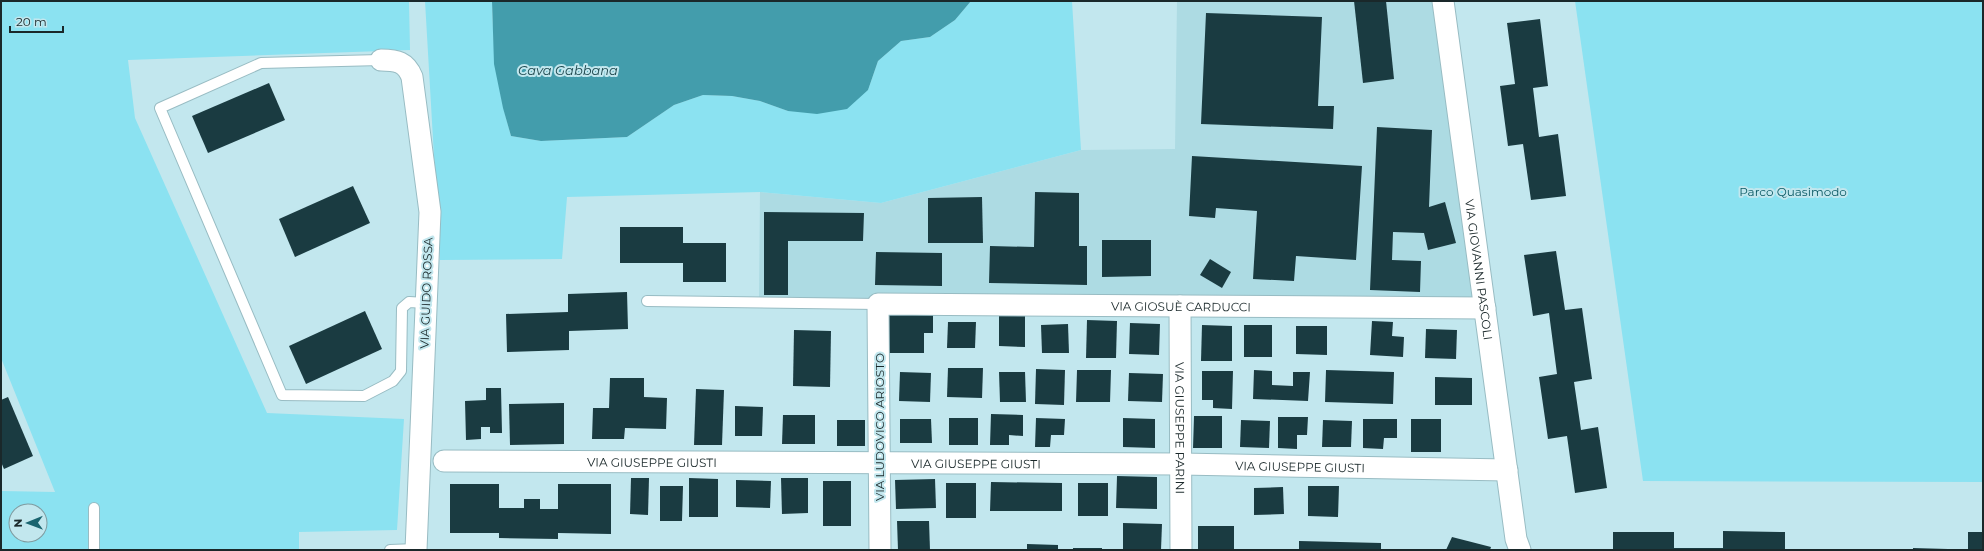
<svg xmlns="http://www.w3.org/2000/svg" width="1984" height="551" font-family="Montserrat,sans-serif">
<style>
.built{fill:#addbe3}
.green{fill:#8be2f1;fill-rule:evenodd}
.water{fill:#439dac}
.building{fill:#1a3b41}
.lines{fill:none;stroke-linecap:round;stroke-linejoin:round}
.service-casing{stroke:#98bcc3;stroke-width:12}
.minor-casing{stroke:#98bcc3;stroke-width:23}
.service{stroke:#fff;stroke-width:10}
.minor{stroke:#fff;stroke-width:21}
.labels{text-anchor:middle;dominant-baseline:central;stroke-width:4;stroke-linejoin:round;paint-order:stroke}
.park-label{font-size:12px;fill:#095863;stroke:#c2e7ee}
.street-label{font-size:12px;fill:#1a282a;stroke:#c2e7ee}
.water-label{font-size:13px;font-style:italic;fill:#1e474d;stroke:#c2e7ee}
</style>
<rect width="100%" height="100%" fill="#c2e7ee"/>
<polygon class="built" points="1177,1 1438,1 1480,304 759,298 760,192 881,203 1081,150 1175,149"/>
<g class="green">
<path d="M1,1H409L410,50L128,60L135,118L267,413L404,419L397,530L299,532V550H1V491L55,492L1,358ZM16,511H40V535H16Z"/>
<path d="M425,1H492C493,49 497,89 511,136L541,141L627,137L674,105L703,95L732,96L760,101L788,111L868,90L878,61L901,41L930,37L955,20L971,1H1072L1081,150L881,203L760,192L567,197L562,259L440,260Z"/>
<polygon points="1575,1 1983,1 1983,482 1643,481"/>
</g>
<polygon class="water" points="492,1 971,1 955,20 930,37 901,41 878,61 868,90 847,109 817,114 788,111 760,101 732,96 703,95 674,105 627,137 541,141 511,136 503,108 494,64"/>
<g class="building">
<polygon points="1354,1 1386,1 1394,79 1363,83"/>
<polygon points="1206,13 1322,17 1318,106 1334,106 1333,129 1201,124"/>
<polygon points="1540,19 1548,86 1533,88 1539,137 1558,134 1566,196 1531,200 1523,144 1508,146 1500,86 1515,84 1507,23"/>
<polygon points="269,83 285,120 208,153 192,116"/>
<polygon points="1377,127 1432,130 1429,207 1445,202 1456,243 1428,250 1424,233 1393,232 1392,260 1421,261 1420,292 1370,290"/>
<polygon points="1192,156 1362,166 1356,260 1296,256 1294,281 1253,279 1257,211 1216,208 1215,218 1189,216"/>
<polygon points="353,186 370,223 295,257 279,219"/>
<polygon points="1035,192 1079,193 1079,246 1087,246 1087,285 989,283 990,246 1034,247"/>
<polygon points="982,197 983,243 928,243 928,198"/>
<polygon points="764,212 864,213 863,241 788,241 788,295 764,295"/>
<polygon points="620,227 683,227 683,243 726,243 726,282 683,282 683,263 620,263"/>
<polygon points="1102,240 1151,240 1151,276 1102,277"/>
<polygon points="1556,251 1565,310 1582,308 1592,379 1574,382 1581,430 1598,427 1607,488 1575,493 1567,436 1548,439 1539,377 1557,374 1549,313 1533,316 1524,255"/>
<polygon points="876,252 942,253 942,286 875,285"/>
<polygon points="1210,259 1231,272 1222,288 1200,275"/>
<polygon points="627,292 628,329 569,331 569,350 507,352 506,314 568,312 568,294"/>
<polygon points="365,311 382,349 306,384 289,346"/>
<polygon points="889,314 933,314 933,333 924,333 924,353 889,353"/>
<polygon points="999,316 1025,316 1025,347 999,346"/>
<polygon points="1087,320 1117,321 1116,358 1086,358"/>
<polygon points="1372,321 1393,322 1392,336 1404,337 1403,357 1370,355"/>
<polygon points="948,322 976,322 975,348 947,348"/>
<polygon points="1130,323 1160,324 1159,355 1129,354"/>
<polygon points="1068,324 1069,353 1042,353 1041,325"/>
<polygon points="1202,325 1232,326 1232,361 1201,361"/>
<rect x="1244" y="325" width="28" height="32"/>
<polygon points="1296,326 1327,326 1327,355 1296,354"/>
<polygon points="1426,329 1457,330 1456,359 1425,358"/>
<polygon points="794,330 831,331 830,387 793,386"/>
<polygon points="948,368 983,368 982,398 947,397"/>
<polygon points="1036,369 1065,370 1064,405 1035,404"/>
<polygon points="1077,370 1111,370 1110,402 1076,402"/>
<polygon points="1254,370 1272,371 1272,385 1293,386 1293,372 1310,372 1308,401 1253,399"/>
<polygon points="1326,370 1394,372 1393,404 1325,402"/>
<polygon points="1202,371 1233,371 1232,409 1213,408 1213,400 1202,400"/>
<polygon points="900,372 931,373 930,402 899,401"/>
<polygon points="999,372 1025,372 1026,402 1000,402"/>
<polygon points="1129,373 1163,374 1162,402 1128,401"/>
<polygon points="1435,377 1472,378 1472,405 1435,405"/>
<polygon points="610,378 644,378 644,397 667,398 666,429 625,428 624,439 592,439 593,408 609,408"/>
<polygon points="486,388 501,388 502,433 490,433 490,427 481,427 481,439 466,440 465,401 486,400"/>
<polygon points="696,389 724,390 722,445 694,445"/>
<polygon points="8,397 33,456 4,469 1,462 1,400"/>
<polygon points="564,403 564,444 510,445 509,404"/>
<polygon points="735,406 763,407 762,436 735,436"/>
<polygon points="991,414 1023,415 1023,436 1009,435 1009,445 990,445"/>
<polygon points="783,415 815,415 815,444 782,444"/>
<polygon points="1194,416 1222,416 1222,448 1193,448"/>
<polygon points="1278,417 1308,417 1307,435 1297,435 1297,449 1278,448"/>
<rect x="949" y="418" width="29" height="27"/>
<polygon points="1036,418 1065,419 1064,435 1051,435 1050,447 1035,447"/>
<polygon points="1123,418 1155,419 1155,448 1123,447"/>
<polygon points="900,419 931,419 932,443 900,443"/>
<polygon points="1363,419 1397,419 1397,438 1384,438 1383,449 1363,448"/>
<rect x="1411" y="419" width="30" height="33"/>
<rect x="837" y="420" width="28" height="26"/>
<polygon points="1241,420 1270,421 1269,448 1240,447"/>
<polygon points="1323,420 1352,421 1351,447 1322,447"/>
<polygon points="1117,476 1157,477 1157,509 1116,508"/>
<polygon points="631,478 649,478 648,515 630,514"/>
<polygon points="689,478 718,479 718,517 689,517"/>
<polygon points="781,478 808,478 808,513 782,514"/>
<polygon points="935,479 936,508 896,509 895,480"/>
<polygon points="736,480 771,481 770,508 736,507"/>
<rect x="823" y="481" width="28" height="45"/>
<polygon points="991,482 1062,483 1062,511 990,511"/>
<rect x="946" y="483" width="30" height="35"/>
<rect x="1078" y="483" width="30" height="33"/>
<polygon points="450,484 499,484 499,508 524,508 524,499 540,499 540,509 558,509 558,484 611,484 611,534 558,533 558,539 499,538 499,533 450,533"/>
<polygon points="660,486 683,486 682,521 660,521"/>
<polygon points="1308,486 1339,486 1338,517 1308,516"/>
<polygon points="1283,487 1284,514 1254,515 1254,488"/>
<polygon points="897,521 929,521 930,550 898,550"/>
<polygon points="1123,523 1162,524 1161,550 1123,550"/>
<rect x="1198" y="526" width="36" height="24"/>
<polygon points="1723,531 1785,532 1785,550 1613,550 1613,532 1674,532 1674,548 1723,548"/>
<rect x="1968" y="532" width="15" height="18"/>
<polygon points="1452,537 1491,547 1490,550 1446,550"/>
<polygon points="1299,541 1381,543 1381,550 1299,550"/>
<polygon points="1027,544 1058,545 1058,550 1027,550"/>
<rect x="1073" y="548" width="29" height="2"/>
<polygon points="1913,548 1948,549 1948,550 1913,550"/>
</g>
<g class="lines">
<defs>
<g id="service">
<polyline points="381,60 261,63 160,108 282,395 364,396 393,381 401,371 402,308 409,302 426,303"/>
<polyline points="647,301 878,304"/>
<polyline points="94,550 94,508"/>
<polyline points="390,550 416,549"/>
</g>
<g id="minor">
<path id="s1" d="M1443,1L1516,539L1520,550"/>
<path d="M381,60C397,60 406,62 412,77L430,212L416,550"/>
<path id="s2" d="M1180,306L1181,550"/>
<path id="s3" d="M444,461L1181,464L1507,470"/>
<path id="s4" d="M880,550L878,304L1485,308"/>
</g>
</defs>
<use href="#service" class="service-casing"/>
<use href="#minor" class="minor-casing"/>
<use href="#service" class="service"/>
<use href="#minor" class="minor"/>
</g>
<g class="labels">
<g class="park-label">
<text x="1793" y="191">Parco Quasimodo</text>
</g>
<g class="street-label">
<text stroke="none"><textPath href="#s1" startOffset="271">VIA GIOVANNI PASCOLI</textPath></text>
<text transform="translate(426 293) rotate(-88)">VIA GUIDO ROSSA</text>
<text stroke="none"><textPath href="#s4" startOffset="549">VIA GIOSUÈ CARDUCCI</textPath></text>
<text transform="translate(879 427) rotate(-90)">VIA LUDOVICO ARIOSTO</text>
<text stroke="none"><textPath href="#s2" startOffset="122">VIA GIUSEPPE PARINI</textPath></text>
<text stroke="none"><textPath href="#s3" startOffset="208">VIA GIUSEPPE GIUSTI</textPath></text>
<text stroke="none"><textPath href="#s3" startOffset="532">VIA GIUSEPPE GIUSTI</textPath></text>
<text stroke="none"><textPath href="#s3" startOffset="856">VIA GIUSEPPE GIUSTI</textPath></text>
</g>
<g class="water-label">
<text x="568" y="70">Cava Gabbana</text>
</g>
</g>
<rect width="1984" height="551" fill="none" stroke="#1a282a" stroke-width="4"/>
<g transform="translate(28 523) rotate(269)"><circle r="19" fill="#c2e7ee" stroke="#7f9ba0"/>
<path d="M0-3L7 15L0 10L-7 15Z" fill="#19646f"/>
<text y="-6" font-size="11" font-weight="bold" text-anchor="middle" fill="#1a282a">N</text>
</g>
<path d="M10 26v6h53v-6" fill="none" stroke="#1a282a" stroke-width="2"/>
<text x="16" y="26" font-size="12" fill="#1a282a" stroke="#c2e7ee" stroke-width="3" paint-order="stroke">20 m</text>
</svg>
